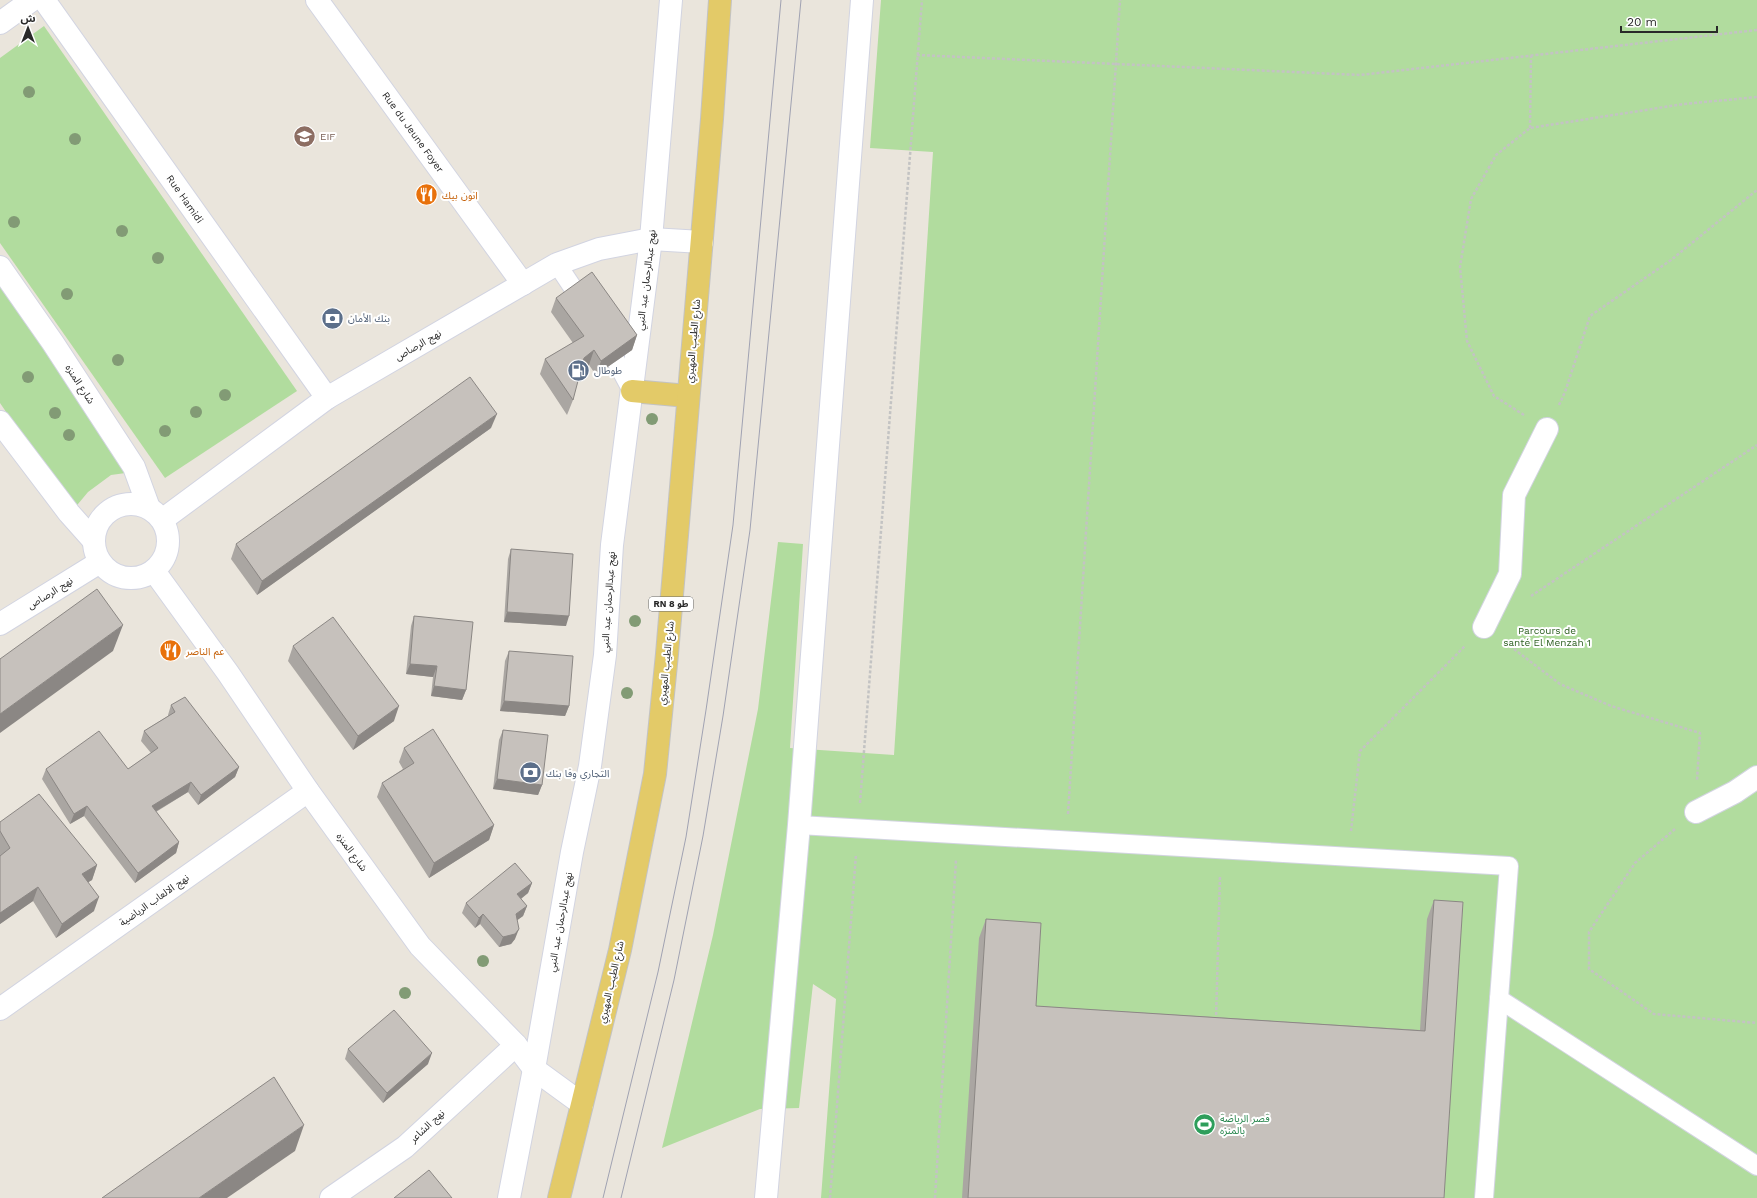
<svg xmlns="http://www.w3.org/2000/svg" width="1757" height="1198" font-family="'Work Sans','Noto Sans Arabic',sans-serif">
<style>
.green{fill:#b1dc9e}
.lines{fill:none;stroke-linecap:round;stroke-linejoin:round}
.lane-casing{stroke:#d2d4e1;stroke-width:20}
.street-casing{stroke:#d2d4e1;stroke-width:24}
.secondary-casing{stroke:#d2d4e1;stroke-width:24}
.primary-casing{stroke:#c3c3c3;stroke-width:24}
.path{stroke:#c3c3c3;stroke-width:2.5;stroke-dasharray:3 2;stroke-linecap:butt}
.lane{stroke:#fff;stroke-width:18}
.street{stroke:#fff;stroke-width:22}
.secondary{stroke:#fff;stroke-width:22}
.primary{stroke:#e3ca68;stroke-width:22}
.tram{stroke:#a0a2b2;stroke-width:1}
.tree{fill:#829b75}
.wall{fill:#aaa6a2}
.shaded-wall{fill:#8b8784}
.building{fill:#c6c1bc;stroke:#8b8784}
.labels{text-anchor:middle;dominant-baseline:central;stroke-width:4;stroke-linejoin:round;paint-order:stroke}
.shield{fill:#fff;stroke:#696969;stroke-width:1}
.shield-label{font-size:9px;font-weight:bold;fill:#292929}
.street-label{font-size:10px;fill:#292929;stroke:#fff}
.education-label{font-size:10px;fill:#785e54;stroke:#fff;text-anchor:start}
.food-label{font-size:10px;fill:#c56008;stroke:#fff;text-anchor:start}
.service-label{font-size:10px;fill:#4e5e75;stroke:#fff;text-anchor:start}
.park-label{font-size:10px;fill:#2c5f20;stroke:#fff}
.leisure-label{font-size:10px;fill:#27864d;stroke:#fff;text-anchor:start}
</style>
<rect width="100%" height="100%" fill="#eae5dc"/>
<g class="green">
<polygon points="881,0 1757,0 1757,1198 1438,1198 1419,1050 962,1198 821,1198 836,999 813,984 799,1108 760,1109 662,1148 713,935 758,709 778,542 803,544 790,748 894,755 933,152 870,148"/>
<polygon points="44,26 297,391 165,478 0,243 0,58"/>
<polygon points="0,283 133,472 111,475 88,492 73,510 0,403"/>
</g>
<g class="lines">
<defs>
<g id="lane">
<polyline points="557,264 577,294"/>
<polyline points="616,361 632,391"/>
<polyline points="799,825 1509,866 1484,1198"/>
<polyline points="1499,999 1757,1166"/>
</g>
<g id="street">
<polyline points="44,0 327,398"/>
<polyline points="317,0 523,284"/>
<polyline points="0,23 32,0"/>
<polyline points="0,267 53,343 134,467 149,508"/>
<polyline points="0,422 69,513 93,540"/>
<polyline points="154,571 228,673 308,791 420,946 516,1045 534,1069 582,1104"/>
<polyline points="1484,627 1510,574 1514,495 1547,429"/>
<polyline points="1696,812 1735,792 1757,777"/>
<polyline points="0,1009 308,791"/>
<polyline points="331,1198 405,1147 516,1045"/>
<polyline points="509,1198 534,1069 572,852 590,766 605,655 612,545 651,239 671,0"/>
<polyline points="766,1198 799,825 862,0"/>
</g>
<g id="secondary">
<circle cx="131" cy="541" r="37"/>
<polyline points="162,520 327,398 557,264 599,249 651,239 702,242"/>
<polyline points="0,624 100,562"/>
</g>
<g id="primary">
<polyline points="632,391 688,396"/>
<polyline points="559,1198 620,950 655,774 667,654 712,119 720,0"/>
</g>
</defs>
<use href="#lane" class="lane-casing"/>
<use href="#street" class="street-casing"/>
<use href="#secondary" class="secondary-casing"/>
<use href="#primary" class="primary-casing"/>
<g class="path">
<polyline points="917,55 1360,75 1757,30"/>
<polyline points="1530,128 1531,56"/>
<polyline points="1559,405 1565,392 1590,316 1671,260 1757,190"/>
<polyline points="1524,415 1494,396 1467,341 1460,267 1471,199 1496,155 1530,128 1684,104 1757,97"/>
<polyline points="1531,596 1757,445"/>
<polyline points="1506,643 1560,684 1611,706 1700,733 1697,780"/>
<polyline points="860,803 922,0"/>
<polyline points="1068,814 1120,0"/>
<polyline points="1675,829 1635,863 1589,932 1589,969 1654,1014 1757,1023"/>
<polyline points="1351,831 1360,751 1465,646"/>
<polyline points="1216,1020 1220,875"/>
<polyline points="830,1198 856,854"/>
<polyline points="935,1198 956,860"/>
</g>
<use href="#lane" class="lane"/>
<use href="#street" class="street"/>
<use href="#secondary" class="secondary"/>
<use href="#primary" class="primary"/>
<g class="tram">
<polyline points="603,1198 658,972 686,837 706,710 733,525 781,0"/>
<polyline points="621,1198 674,980 703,836 723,716 750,530 801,0"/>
</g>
</g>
<g class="tree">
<circle cx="29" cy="92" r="6"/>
<circle cx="75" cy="139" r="6"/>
<circle cx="14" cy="222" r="6"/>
<circle cx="122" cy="231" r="6"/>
<circle cx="158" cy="258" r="6"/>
<circle cx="67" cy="294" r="6"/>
<circle cx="118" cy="360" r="6"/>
<circle cx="28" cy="377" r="6"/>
<circle cx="225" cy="395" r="6"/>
<circle cx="196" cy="412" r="6"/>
<circle cx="55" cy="413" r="6"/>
<circle cx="652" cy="419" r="6"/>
<circle cx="165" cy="431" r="6"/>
<circle cx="69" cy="435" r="6"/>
<circle cx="635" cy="621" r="6"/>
<circle cx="627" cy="693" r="6"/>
<circle cx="483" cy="961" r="6"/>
<circle cx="405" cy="993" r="6"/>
</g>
<g class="wall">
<polygon points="556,298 637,335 632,350 596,375 589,365 580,371 573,400 567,415 540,374 545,359 573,343 551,312"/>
<polygon points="491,428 257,595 231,559 236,544"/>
<polygon points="511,549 566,626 504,622 508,559"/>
<polygon points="414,616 466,690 462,700 431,696 433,677 406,674 411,626"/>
<polygon points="293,646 394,721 353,750 288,661"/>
<polygon points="509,651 569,706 565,716 500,711 505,661"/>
<polygon points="171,705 239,767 235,777 198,805 188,792 156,812 179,842 176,853 135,883 84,816 70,824 42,779 46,769 128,769 151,753 141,741 144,731 168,716 168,715"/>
<polygon points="503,730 542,785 538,795 493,789 499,740"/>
<polygon points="404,748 494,825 489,840 429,878 377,797 382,783 403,769 399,762"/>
<polygon points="0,822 97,865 92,880 88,882 94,911 56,938 33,901 0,924"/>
<polygon points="532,883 528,893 521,899 527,906 523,916 517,920 515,939 511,944 499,947 480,924 475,928 462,913 466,903"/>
<polygon points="1434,900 1444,1198 962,1198 979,938 986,919 1036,1006 1420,1030 1427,919"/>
<polygon points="348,1049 428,1064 383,1103 345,1059"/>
</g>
<g class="shaded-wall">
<polygon points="637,335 632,350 596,375 601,361"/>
<polygon points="594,350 589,365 578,372 584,358"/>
<polygon points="497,414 491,428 257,595 262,581"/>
<polygon points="507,612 569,616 566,626 504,622"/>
<polygon points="123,625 113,651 0,733 0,714"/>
<polygon points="410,664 437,666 433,677 406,674"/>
<polygon points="434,686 466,690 462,700 431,696"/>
<polygon points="504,701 569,706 565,716 500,711"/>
<polygon points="399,706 394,721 353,750 358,736"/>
<polygon points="239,767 235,777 198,805 201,795"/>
<polygon points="497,779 542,785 538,795 493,789"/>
<polygon points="191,782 188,792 148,816 152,806"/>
<polygon points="87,806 84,816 70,824 74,814"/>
<polygon points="494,825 489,840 429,878 434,863"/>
<polygon points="179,842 176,853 135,883 138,873"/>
<polygon points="97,865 92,880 77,889 82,874"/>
<polygon points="532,883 528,893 514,904 517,894"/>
<polygon points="38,887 33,901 0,924 0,913"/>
<polygon points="99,897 94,911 56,938 62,924"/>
<polygon points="527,906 523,916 512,924 516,914"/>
<polygon points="483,914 480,924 475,928 479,918"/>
<polygon points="519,929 515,939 511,944 499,947 503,937"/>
<polygon points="432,1053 428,1064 383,1103 387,1093"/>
<polygon points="304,1125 295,1151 227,1198 199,1198"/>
</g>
<g class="building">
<polygon points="592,272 637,335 601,361 594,350 584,358 573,400 545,359 584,336 556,298"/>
<polygon points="470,377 497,414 262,581 236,544"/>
<polygon points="511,549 573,554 569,616 507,612"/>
<polygon points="97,589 123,625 0,714 0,659"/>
<polygon points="414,616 473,622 466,690 434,686 437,666 410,664"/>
<polygon points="333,617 399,706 358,736 293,646"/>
<polygon points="509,651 573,656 569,706 504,701"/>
<polygon points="185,697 239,767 201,795 191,782 152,806 179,842 138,873 87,806 74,814 46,769 99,731 128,769 158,748 144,731 175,712 171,705"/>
<polygon points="433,729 494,825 434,863 382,783 414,763 404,748"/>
<polygon points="503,730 548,735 542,785 497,779"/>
<polygon points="39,794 97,865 82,874 99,897 62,924 38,887 0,913 0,856 10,848 0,831 0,822"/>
<polygon points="515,863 532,883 517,894 527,906 516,914 519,929 515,934 503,937 483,914 479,918 466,903"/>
<polygon points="1434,900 1463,902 1444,1198 968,1198 986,919 1041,923 1036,1006 1425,1031"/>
<polygon points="394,1010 432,1053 387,1093 348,1049"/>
<polygon points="274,1077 304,1125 199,1198 102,1198"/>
<polygon points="429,1170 452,1198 394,1198"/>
</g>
<defs>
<symbol id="school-disc" viewBox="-11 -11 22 22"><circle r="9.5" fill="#8d6e63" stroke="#fff"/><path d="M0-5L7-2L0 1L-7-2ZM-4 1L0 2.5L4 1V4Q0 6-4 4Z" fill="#fff"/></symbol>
<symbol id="restaurant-disc" viewBox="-11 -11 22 22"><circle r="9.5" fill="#e8710a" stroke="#fff"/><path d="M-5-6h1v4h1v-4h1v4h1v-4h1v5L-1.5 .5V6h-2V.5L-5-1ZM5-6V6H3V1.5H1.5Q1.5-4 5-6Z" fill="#fff"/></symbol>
<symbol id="bank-disc" viewBox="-11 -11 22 22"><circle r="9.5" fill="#5c6f8a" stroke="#fff"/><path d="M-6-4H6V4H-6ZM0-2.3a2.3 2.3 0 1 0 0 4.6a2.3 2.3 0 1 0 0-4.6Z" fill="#fff"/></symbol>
<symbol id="fuel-disc" viewBox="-11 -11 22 22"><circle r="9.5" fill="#5c6f8a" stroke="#fff"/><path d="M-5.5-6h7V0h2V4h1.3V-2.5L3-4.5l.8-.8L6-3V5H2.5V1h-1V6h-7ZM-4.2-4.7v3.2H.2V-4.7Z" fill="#fff"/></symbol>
<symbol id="stadium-disc" viewBox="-11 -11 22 22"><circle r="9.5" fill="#2e9e5b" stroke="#fff"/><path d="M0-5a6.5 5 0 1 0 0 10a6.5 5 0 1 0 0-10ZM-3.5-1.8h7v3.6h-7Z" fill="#fff"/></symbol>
</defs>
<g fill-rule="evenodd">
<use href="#school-disc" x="292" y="124" width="25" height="25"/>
<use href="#restaurant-disc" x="414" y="182" width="25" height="25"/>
<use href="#bank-disc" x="320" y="306" width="25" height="25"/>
<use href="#fuel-disc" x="566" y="358" width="25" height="25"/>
<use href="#restaurant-disc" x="158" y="638" width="25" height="25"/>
<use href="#bank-disc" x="518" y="760" width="25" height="25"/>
<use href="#stadium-disc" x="1192" y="1112" width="25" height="25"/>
</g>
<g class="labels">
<rect class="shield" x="649" y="597" width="44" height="14" rx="3"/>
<g class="shield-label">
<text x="671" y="604">RN 8 طو</text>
</g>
<g class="street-label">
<text transform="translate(413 132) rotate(54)">Rue du Jeune Foyer</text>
<text transform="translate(185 199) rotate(55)">Rue Hamidi</text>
<text transform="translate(646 280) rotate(-83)">نهج عبدالرحمان عبد النبي</text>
<text transform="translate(693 341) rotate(-85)">شارع الطيب المهيري</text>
<text transform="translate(418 345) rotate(-30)">نهج الرصاص</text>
<text transform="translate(80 384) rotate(57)">شارع المنزه</text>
<text transform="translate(50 593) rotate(-32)">نهج الرصاص</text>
<text transform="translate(608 602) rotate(-86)">نهج عبدالرحمان عبد النبي</text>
<text transform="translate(666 663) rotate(-84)">شارع الطيب المهيري</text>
<text transform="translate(352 852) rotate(54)">شارع المنزه</text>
<text transform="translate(154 900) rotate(-35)">نهج الالعاب الرياضية</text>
<text transform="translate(560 922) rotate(-80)">نهج عبدالرحمان عبد النبي</text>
<text transform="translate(611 982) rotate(-77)">شارع الطيب المهيري</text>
<text transform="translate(427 1126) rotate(-43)">نهج الشاعر</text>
</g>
<g class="education-label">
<text x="320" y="136">EIF</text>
</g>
<g class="food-label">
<text x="442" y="195">انون بيك</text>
<text x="186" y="651">عم الناصر</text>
</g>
<g class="service-label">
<text x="348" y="318">بنك الأمان</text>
<text x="594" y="370">طوطال</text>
<text x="546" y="773">التجاري وفا بنك</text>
</g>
<g class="park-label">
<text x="1547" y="630">Parcours de<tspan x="1547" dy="12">santé El Menzah 1</tspan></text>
</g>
<g class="leisure-label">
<text x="1220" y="1118">قصر الرياضة<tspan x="1220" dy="12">بالمنزه</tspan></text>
</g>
</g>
<g transform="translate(28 28)" stroke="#ffffff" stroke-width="3" paint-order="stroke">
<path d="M0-3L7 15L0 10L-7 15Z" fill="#292929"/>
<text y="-6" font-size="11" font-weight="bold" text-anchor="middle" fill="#292929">ش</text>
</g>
<path d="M1621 26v6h96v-6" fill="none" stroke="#292929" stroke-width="2"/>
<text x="1627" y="26" font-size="12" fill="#292929" stroke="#ffffff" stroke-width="3" paint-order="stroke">20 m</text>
</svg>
